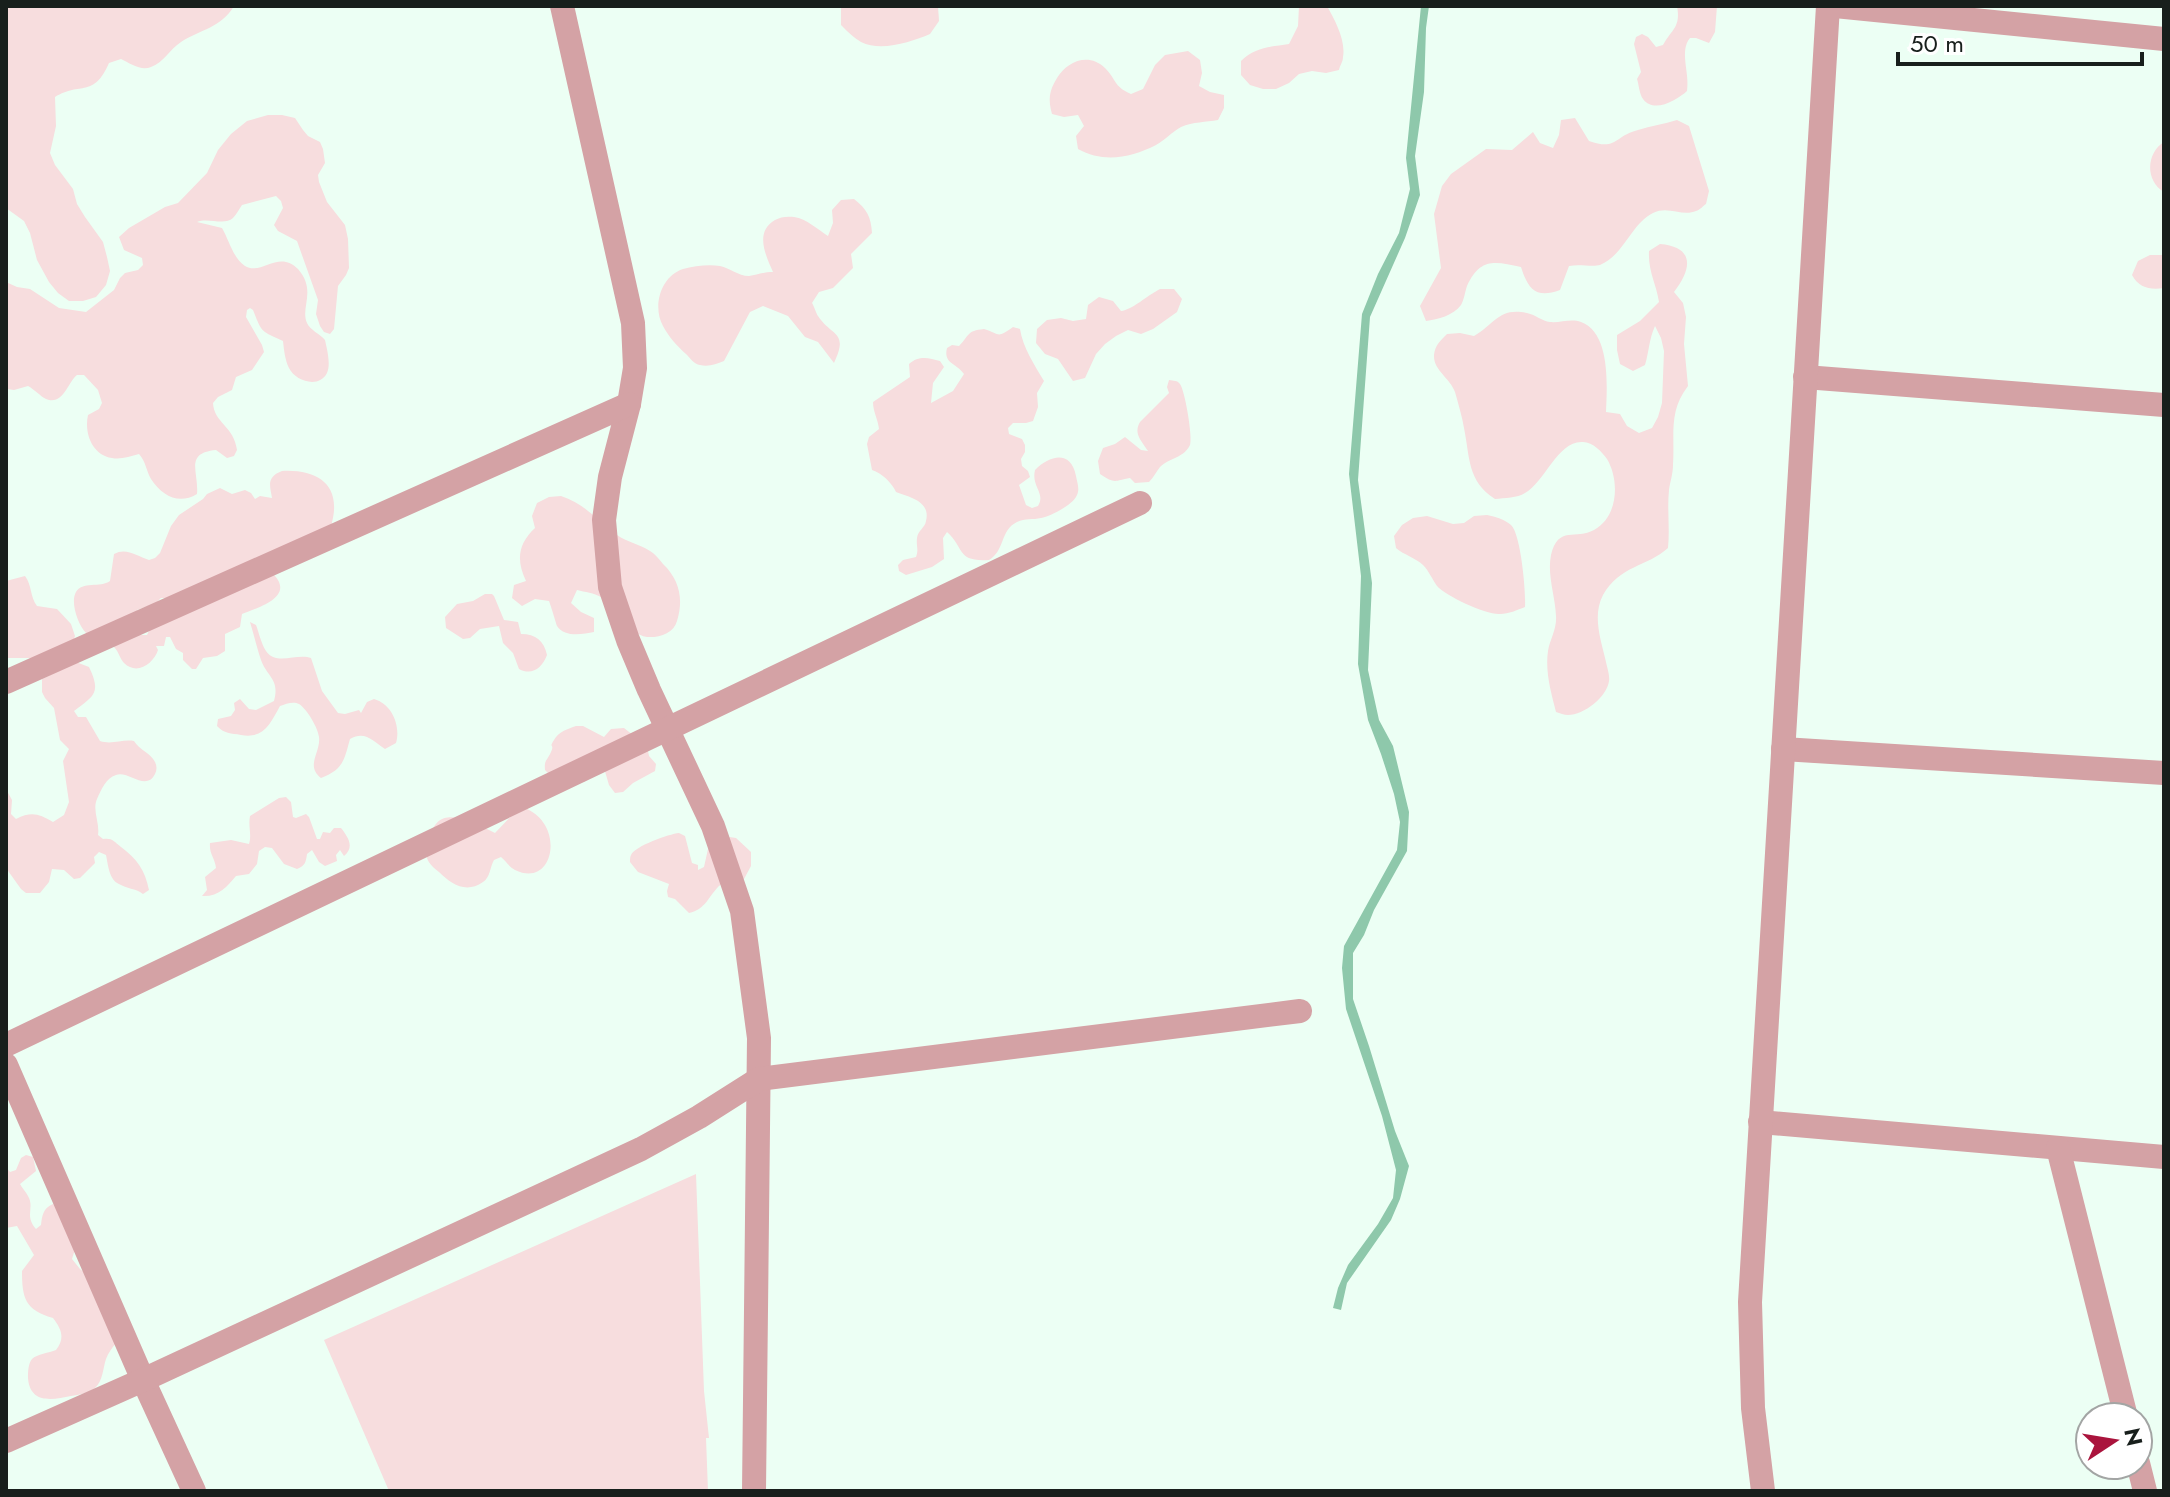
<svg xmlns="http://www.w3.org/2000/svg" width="2170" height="1497" font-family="Jost,sans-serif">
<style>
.green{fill:#f7ddde;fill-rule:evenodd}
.water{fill:#8ec8ab}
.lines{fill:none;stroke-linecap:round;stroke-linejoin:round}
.street{stroke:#d4a2a5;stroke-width:24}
</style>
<rect width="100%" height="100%" fill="#ecfff4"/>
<g class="green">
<path d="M6,6H234C222,27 200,30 181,42C170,49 163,63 151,67C141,71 131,64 121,59L109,63C93,99 81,81 55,97L56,126L50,153L55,165L73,189L77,204L85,217L103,242L107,257L110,271L106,285L96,297L83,301H69L58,293L49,282L37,260L30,233L24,221L6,208Z"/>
<path d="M841,6H938L939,21L930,34C911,42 881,52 861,42C854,38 847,31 841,25Z"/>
<path d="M1299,6H1327C1335,20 1346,41 1343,57C1343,62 1340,65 1339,70L1326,73L1312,71L1299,74L1289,83L1276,89H1263L1250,85L1241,75V61C1255,47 1270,47 1289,44L1298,26Z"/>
<path d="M1677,6H1717L1715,32L1709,43L1696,38H1690C1679,51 1690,73 1687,91C1677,100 1654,114 1643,99C1639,93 1639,85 1637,79L1641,72L1634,44L1636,37L1642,34L1648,37L1656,47L1663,45C1672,29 1681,27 1677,6Z"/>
<path d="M1188,51L1200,60L1202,73L1199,86L1210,92L1224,95V108L1218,120C1206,122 1193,122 1181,127C1172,132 1165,140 1156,145C1131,158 1103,163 1078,149L1076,136L1084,126L1078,115L1064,117L1052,114C1048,99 1049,91 1057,78C1067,61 1089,52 1105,68C1117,80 1113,86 1131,94L1143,89L1155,65L1165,55Z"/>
<path d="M268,115H282L295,118L303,130L308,136L320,142L323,149L325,163L318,175L319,182L327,202L345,225L348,239L349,268L346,275L338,286L334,329L330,334L324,332L320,326L316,314L318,300L297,241L278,231L274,225L283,208L281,201L276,196L242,205C239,209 237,214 233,218C224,226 208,217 197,222L222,228C229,240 233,258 245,266C261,276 279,249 298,269C317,291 300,307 307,323C310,330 320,334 325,340C327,349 331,364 327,373C319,389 295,381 289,368C285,360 284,350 283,341C261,331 262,333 253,310L250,308L247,310L246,317L262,345L264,352L252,370L236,377L232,390L218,397L213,403C214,423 234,426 237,450L234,456L227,458L216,450C184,453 199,472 197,494C179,505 162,496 151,479C146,470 146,462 139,454C130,456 121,460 112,458C92,455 84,433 88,415L99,409L102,403L98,390L84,375H77C68,382 63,406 46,399C40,396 34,389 28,386L14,390L7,389L6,282L17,287L30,289L59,308L86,312L114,290L120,278L125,273L138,270L143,265L142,258L124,250L119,237L129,228L165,207L178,203L207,173L218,150L231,134L247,121Z"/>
<path d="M1575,118L1589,141C1617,151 1614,136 1638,130C1651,126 1664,124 1677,120L1689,126L1709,191L1706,204C1703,206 1700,210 1696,211C1682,217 1668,205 1653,213C1631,224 1624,255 1600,265C1593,267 1579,264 1569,266L1560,290C1536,299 1528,289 1521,267C1494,261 1480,258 1467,286C1465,292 1464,300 1461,305C1453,316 1438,319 1426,321L1420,306L1441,268L1434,214L1442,186L1451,174L1486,149L1512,150L1533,132L1540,143L1553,148L1559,135L1561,120Z"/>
<path d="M2164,142V192C2145,181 2146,153 2164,142Z"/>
<path d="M854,199C867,209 871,217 872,233L851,254L853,268L833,288L819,292L812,303C813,304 817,315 818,316C832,337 849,331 834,363L818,342L805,337L788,316L763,306L750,312L724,361C716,364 709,367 700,365C694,364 690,358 686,354C678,347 668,336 663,326C652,306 661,276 683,269C694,266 709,264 720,266C730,268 738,276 749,276C757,275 763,272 773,272C766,256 754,232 775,220C780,217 787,216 794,217C807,219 817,229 828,236L833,223L832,210L841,200Z"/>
<path d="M1660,244C1695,247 1692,269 1674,292L1683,303L1686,317L1684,344L1688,386C1668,412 1675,435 1673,465C1673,474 1670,482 1669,490C1667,509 1670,528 1668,548C1647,567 1620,565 1603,595C1592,616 1601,640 1606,662C1607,667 1610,676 1609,681C1607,697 1584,715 1568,715C1564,715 1560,713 1556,712C1551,692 1545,672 1548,651C1550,639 1557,629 1556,616C1555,595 1547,575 1551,555C1558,525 1576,540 1594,530C1618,517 1620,481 1607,459C1602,452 1593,442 1583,442C1558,440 1545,482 1525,493C1517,498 1505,498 1495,499C1467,481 1470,457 1464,428C1462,416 1458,403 1455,392C1450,378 1433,370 1434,355C1435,345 1441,340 1447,334L1460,333L1474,336C1495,324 1499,307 1527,313C1536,315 1542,321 1550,322C1561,323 1571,318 1581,322C1611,333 1607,387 1606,412L1620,414L1627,426L1639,433L1652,428L1658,417L1662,403L1664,351L1661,338L1655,326C1649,339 1649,352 1645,365L1633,371L1620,364L1617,350V335L1640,321L1659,302C1656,283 1648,272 1649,251Z"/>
<path d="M2150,255H2164V288C2150,290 2139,288 2132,275L2138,261Z"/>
<path d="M1160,289H1174L1182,299L1177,312L1153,329L1141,334L1128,330L1116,336L1105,344L1096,354L1085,378L1073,381L1058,359L1045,354L1036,343L1037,329L1047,320L1061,318L1073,321L1086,319L1088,305L1099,297L1113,301L1121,311C1132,310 1148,295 1160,289Z"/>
<path d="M1013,327L1020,329C1023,348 1034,364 1044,381L1037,393L1038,407L1033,421L1026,423H1013L1008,428L1009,434L1022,439L1025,445V452L1021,459L1022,466L1028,471L1030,477L1019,485L1026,505L1032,508L1038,506C1046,493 1031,487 1035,470C1050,455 1071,450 1076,476C1077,482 1080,489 1077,495C1073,505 1051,516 1041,518C1033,520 1025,518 1017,522C1000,530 1005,551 989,560C956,562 965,548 947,532L943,538L944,559L932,567L906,575L899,571L898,565L903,560L916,557C919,549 916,546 917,538C918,530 925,528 926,521C931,501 909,497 896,492C892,483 882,473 872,470L867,444L869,437L879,429C878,419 873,412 873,402L910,377L909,364C919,355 929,358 940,361L944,367L933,383L931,403L953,391L964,374C957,363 943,364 947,348L952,345L959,346C970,335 966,331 984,329C1001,334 996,339 1013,327Z"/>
<path d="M1169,380C1174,381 1177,380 1180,384C1185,391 1193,438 1190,445C1184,458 1169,458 1160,467C1156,472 1154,477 1149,482L1135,483L1130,478C1114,481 1115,484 1100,474L1098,461L1103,448L1115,444L1125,437L1141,450L1148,451C1142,441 1133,434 1140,422L1169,393L1167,387Z"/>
<path d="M282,471C319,469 343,486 331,526L271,572C298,596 259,607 242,614L240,627L225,634V651L217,656L203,658L196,669H192L183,660V653L176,649L170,637H166L164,646H156L158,650C154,663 137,676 124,663C120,659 119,652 114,647C107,640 94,640 86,633C78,625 70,602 76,592C82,581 100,588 110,581L114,554C126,547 137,556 149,560L155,558L160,553L171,526L179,515L203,499L207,494L220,488L232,494L245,490L251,493L255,499L260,496L272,498C270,486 266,477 282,471ZM161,598H165L147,635H140L137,633V610L156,603Z"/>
<path d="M561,496C584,503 598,521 617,535C627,542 639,544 650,551C655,554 659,559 663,564C679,579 684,599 677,621C674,633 659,638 647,637C627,634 617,608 601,597C594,593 585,592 577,590L571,603L581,612L594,618V632C583,634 565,638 557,626C556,623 551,606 549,601L535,599L522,606L512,598L514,585L526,581C516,560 518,544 535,528L532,516L537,503L549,497Z"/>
<path d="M1487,515C1496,517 1504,519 1511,525C1521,534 1526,593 1525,607C1517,610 1509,614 1500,614C1486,615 1446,596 1437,586C1432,579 1429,571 1423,565C1416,558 1404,555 1396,548L1394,536L1402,525L1413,518L1427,516L1453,524L1464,523L1474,516Z"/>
<path d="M25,576C32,585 30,597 37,606L57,609L71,624L75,636L73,642L36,658H6V581Z"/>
<path d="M485,594H492L494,596L504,620L518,622L521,634C536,634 544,641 547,655C542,668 532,676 519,669L513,653L503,643L499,626L480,629L470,638L463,639L446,628L445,617L457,604L473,601Z"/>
<path d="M250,622L256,625C259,633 261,643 266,651C276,666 297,653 311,658L322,691L338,713L345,714L359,710L361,713L367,702L374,699C392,704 401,726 396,743L385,749C373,741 365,730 350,739C344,760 344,769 321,778C305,766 321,752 319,737C318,728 307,709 299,704C293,701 286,704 280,706C270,724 264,739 241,735C231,733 224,734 217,726L218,719L231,716L235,710L234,703L240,699L249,709L256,710L274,701C280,679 267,677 261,660C257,648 254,635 250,622Z"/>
<path d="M76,662L89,667C102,694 93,696 74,711L78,717H86L100,741C112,745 122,739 134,741C139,750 151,753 155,762C157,766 157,770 155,774C146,792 128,770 116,775C106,778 101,790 97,799C92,810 100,823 98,835L103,839C113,838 113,841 121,847C137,859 145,870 149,890L143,894C135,888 127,889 119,884C109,880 108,864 106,855L99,852L94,857L95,863L80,878L74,879L64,870L52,869L49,882L40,893H26L21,889L6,868V789L12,800L11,814L16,819C32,811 39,814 53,822L64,815L69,802L63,761L69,749L60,740L54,708L45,698L42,692V679Z"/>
<path d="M576,726H583L604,737L611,729L624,728L647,746L649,756L656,764L655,771L633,783L623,792L615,793L609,785L604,768L584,782L550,775L545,770C544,760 547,761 551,752C555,743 548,749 554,740C559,731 568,729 576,726Z"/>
<path d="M286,797L291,802L293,817L296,818L306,814L309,817L317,839H320L323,832L330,833L334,828H341C348,837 355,847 344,856L340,850L336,855L337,861L325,866L319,862L312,850L307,854C306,862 305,866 297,869L284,864L272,848L265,847L259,851L257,864L249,874L236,876C227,887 218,897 202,896L207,890L205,877L216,868C215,858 209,854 210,843L231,840L249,844C252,835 248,826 250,816L279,798Z"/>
<path d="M527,809C566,827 553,889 515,870C509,867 506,861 501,857L494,860C490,867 490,878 483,882C466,894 451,884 439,872C434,868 429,864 427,858C426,852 429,845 430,839C436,801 473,822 495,833L513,814Z"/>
<path d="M679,833L685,836L692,863L698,865V870L704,867L708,849L723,836L736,838L751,852V866L744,879C737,880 724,881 719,886C708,897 706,909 689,913L675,899L668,897L667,891L669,884L638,872L630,862C630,859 630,857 631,855C635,846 669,834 679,833Z"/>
<path d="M26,1155L33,1157L36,1171L20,1184C22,1188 26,1192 28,1196C35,1208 24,1215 36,1229L41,1225C42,1216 43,1208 53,1204L59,1208L76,1246L72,1259L80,1269L91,1278L116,1343C112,1348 108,1353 106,1359C103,1368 103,1381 95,1388C89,1393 79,1395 71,1396C52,1400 30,1404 28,1378C28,1372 28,1364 32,1359C37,1354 49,1353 56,1350C65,1338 62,1330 53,1318C25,1310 22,1298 22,1271L34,1255L17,1226L6,1228V1167L10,1172L16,1170L21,1158Z"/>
<polygon points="696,1174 704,1391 709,1438 706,1438 708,1491 389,1491 324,1340"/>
</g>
<polygon class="water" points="1421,6 1429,6 1426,28 1424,92 1415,156 1420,195 1405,238 1370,317 1358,480 1372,583 1368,670 1379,720 1393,746 1409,812 1407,851 1374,910 1364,935 1353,953 1353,999 1369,1046 1395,1131 1409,1166 1400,1199 1391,1220 1347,1283 1341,1310 1333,1308 1338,1288 1348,1265 1378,1224 1393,1198 1396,1170 1382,1116 1346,1009 1342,968 1344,946 1397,850 1400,822 1394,794 1381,754 1368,720 1358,664 1361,576 1349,474 1362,314 1378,274 1399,233 1410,189 1406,158"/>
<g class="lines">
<g class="street">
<polyline points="562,6 633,323 635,368 629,404 610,477 604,520 610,587 628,640 649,690 713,826 742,911 759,1038 754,1491"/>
<polyline points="1835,6 2164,39"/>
<polyline points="1805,377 2164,405"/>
<polyline points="6,682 629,404"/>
<polyline points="1783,749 2164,773"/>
<polyline points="6,1045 1140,503"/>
<polyline points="6,1065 143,1380 194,1491"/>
<polyline points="1760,1122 2164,1157"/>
<polyline points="2058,1148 2126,1417"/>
<polyline points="6,1441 143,1380 641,1149 699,1117 759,1079 1300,1011"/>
<polyline points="2138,1463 2145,1491"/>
<polyline points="1763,1491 1753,1408 1750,1302 1828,6"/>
</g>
</g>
<rect width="2170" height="1497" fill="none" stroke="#181f1c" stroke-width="16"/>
<g transform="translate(2114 1441) rotate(78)"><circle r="38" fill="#ffffff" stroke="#a3a5a4" stroke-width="2"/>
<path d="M0-6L14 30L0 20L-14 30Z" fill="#aa143d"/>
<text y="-12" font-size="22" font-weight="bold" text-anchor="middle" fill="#181f1c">N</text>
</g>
<path d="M1898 52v12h244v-12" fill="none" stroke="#181f1c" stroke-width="4"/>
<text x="1910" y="52" font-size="24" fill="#181f1c" stroke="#ffffff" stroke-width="6" paint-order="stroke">50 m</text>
</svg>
